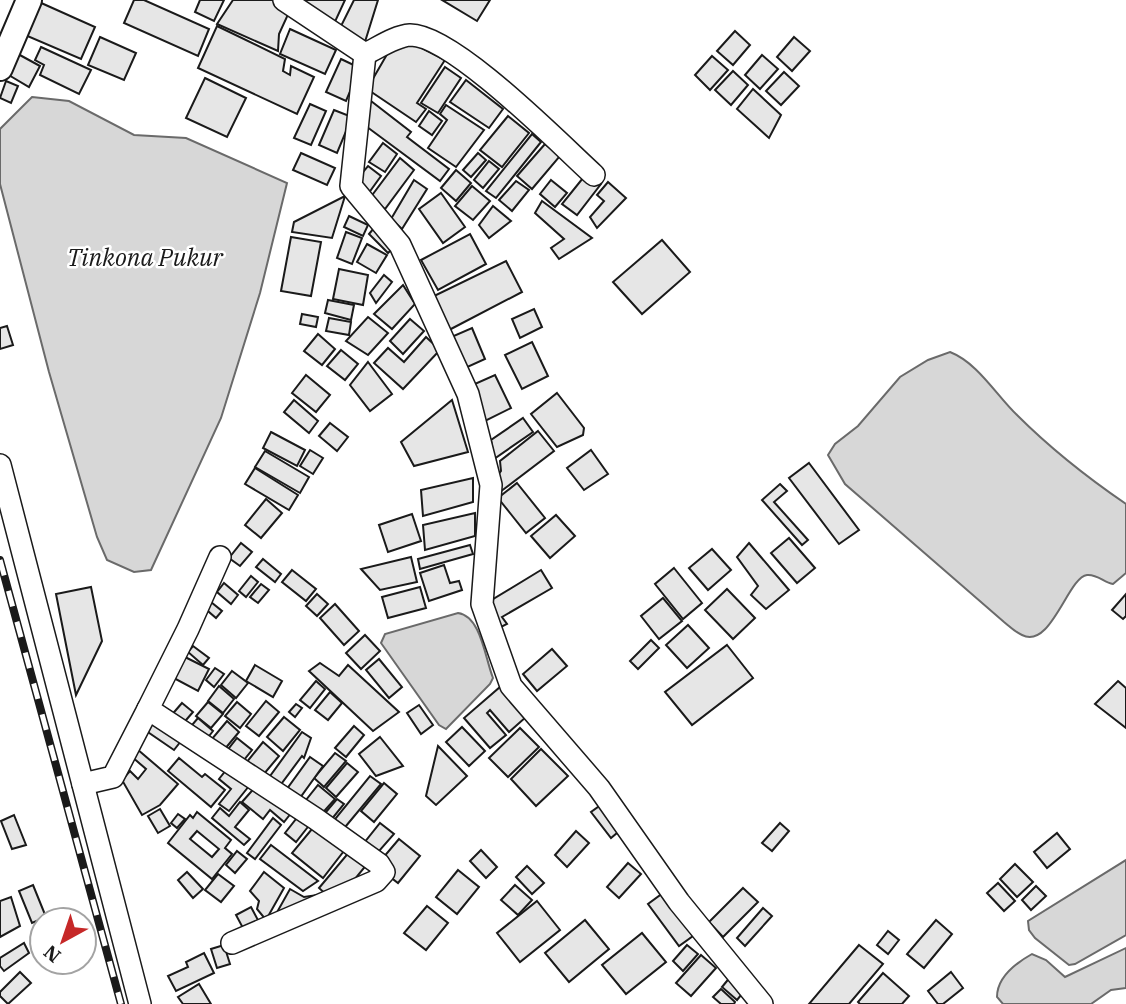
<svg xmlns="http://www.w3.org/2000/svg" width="1126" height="1004" font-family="'IBM Plex Serif',serif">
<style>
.water{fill:#d7d7d7;stroke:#6a6a6a;stroke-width:2}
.building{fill:#e6e6e6;stroke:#1a1a1a;stroke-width:2;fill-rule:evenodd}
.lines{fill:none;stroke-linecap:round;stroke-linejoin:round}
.minor-casing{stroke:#1a1a1a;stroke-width:24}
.tertiary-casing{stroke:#1a1a1a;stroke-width:28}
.minor{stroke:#fff;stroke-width:21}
.tertiary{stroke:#fff;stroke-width:24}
.rail-casing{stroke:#1a1a1a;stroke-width:8}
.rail{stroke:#fff;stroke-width:5;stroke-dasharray:16;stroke-linecap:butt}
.labels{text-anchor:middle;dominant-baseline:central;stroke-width:5;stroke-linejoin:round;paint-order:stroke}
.water-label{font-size:24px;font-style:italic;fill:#1a1a1a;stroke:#fff}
</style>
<rect width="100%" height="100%" fill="#fff"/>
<g class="water">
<polygon points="32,97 69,101 134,135 186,138 287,183 260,293 221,418 151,570 134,572 107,560 97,537 49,372 0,184 0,129"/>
<path d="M950,352C978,363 996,395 1017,415C1050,448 1088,478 1126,504V573L1113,584C1104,583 1098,574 1087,575C1068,577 1051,650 1022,635C1015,632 1009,626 1004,622L845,484L828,455L835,444L858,426L900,377L928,360Z"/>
<path d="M458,613C481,616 485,658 493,678L490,684L446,729L439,725L381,643L385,634Z"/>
<polygon points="1126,860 1126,935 1075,964 1069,965 1035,938 1029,930 1028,921"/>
<path d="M1126,948V988L1111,990L1091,1004H1003L997,997C997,978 1016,963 1032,954L1046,960L1065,977Z"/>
</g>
<g class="building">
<polygon points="134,0 144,0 209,29 198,56 124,23"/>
<polygon points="200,0 224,0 214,21 195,12"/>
<polygon points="233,0 278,0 291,8 279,34 278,51 217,24"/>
<polygon points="300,0 345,0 333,26"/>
<polygon points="354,0 378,0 364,45 339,30"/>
<polygon points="442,0 490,0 477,21"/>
<polygon points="39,2 95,27 81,59 25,35"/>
<polygon points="217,26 285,59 283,71 290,75 291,66 314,77 297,114 198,68"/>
<polygon points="290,29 336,50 325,74 280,54"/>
<polygon points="735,31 750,45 733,65 717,51"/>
<polygon points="100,37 136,53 124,80 88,65"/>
<polygon points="794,37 810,51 792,71 777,57"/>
<polygon points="406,40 445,60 417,103 426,109 416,122 367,89 393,44"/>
<polygon points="41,47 91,70 79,94 40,75 44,65 35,60"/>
<polygon points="18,54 40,66 29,87 7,74"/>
<polygon points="762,55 778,69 760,89 745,75"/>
<polygon points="712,56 728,70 710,90 695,75"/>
<polygon points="341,59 360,68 346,101 326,92"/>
<polygon points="445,67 461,78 438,113 421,103"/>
<polygon points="733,71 748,85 731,105 715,90"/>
<polygon points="784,72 799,86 781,105 766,91"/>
<polygon points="205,78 246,98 227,137 186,118"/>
<polygon points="466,80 503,109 489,128 450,102"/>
<polygon points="6,81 18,86 11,103 0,98"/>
<polygon points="753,89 781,115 769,138 737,109"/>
<polygon points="371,101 411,132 407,137 449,169 440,181 363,124"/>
<polygon points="310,104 326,111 311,145 294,138"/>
<polygon points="446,105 484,130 456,167 428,148 447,120 440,114"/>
<polygon points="334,110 352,117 337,153 319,145"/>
<polygon points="429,111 442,121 432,135 419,126"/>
<polygon points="508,116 529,133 502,167 480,150"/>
<polygon points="532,134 541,142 496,198 486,191"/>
<polygon points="383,143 397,154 385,172 369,162"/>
<polygon points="545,144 560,156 532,189 517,176"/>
<polygon points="301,153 335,168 327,185 293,170"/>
<polygon points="478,153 486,160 471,177 463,170"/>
<polygon points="400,158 414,170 385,209 370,198"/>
<polygon points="489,161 499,169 483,188 474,180"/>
<polygon points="368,166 381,176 368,194 357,179"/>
<polygon points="456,170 471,183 456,201 441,188"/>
<polygon points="587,173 601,184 577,215 562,204"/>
<polygon points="414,180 427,189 402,229 391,219"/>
<polygon points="551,180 567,193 555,207 540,194"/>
<polygon points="516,181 529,190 512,211 499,200"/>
<polygon points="608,182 626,198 597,228 590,217 604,201 597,195"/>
<polygon points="472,186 490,201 473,220 455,206"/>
<polygon points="441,193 465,227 443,243 419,209"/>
<polygon points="345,196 332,238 292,232 294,222"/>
<polygon points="542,201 592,238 559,259 551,248 564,239 535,213"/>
<polygon points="493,206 511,221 489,238 479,225"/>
<polygon points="349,216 368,225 363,236 344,227"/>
<polygon points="374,228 394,247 388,253 369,234"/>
<polygon points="346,232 362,238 352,264 337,258"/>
<polygon points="470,234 486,264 438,290 421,260"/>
<polygon points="291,237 321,242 311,296 281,291"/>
<polygon points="662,240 690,272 642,314 613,282"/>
<polygon points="367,244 387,255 376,273 357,262"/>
<polygon points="506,261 522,292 449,330 434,296"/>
<polygon points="339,269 368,275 363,305 333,299"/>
<polygon points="384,275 392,282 376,303 370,293"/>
<polygon points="403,285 415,304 392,329 374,314"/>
<polygon points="328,300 354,305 351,320 325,313"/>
<polygon points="534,309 542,327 520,338 512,319"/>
<polygon points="302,314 318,317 316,327 300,324"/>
<polygon points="368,317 388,333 368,355 346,341"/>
<polygon points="329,318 351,322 349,335 326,331"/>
<polygon points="410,319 424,331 403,354 390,341"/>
<polygon points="7,326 13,345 0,349 0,328"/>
<polygon points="472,328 485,359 463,369 449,338"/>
<polygon points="318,334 335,349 322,365 304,351"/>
<polygon points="426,337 440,350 403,389 374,363 388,348 404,362"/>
<polygon points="532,342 548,376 522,389 505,355"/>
<polygon points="341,350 358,364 345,380 327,366"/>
<polygon points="368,362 392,394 370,411 350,385"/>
<polygon points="306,375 330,395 316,412 292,393"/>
<polygon points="495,375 511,408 485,421 468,387"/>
<polygon points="557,393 584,428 583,435 557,447 531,414"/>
<polygon points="294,400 318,421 309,433 284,412"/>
<polygon points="452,400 468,452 414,466 401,442"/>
<polygon points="523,418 533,432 494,459 491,440"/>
<polygon points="330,423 348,437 337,451 319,436"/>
<polygon points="538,431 554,451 500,492 495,479 501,471 500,461"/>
<polygon points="271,432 305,450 297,466 263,448"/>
<polygon points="310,450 323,458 313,474 300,466"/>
<polygon points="591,450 608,474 584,490 567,468"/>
<polygon points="265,451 309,477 300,493 255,467"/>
<polygon points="809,463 859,530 839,544 789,478"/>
<polygon points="255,468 298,495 289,510 245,484"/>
<polygon points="473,478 473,502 423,516 421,490"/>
<polygon points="517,483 545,518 526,533 498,498"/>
<polygon points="780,484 787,491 774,502 808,540 802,545 762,500"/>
<polygon points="266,499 282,513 261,538 245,525"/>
<polygon points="475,513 475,536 425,550 423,525"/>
<polygon points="412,514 421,541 388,552 379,525"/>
<polygon points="556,515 575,536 550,558 531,536"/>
<polygon points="789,538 815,568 797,583 771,553"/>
<polygon points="241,543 252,552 240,566 229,558"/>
<polygon points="749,543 789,590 766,609 751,595 758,586 737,557"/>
<polygon points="470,545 473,554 420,569 418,559"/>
<polygon points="712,549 731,570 708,590 689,568"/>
<polygon points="411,557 417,582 380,590 361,569"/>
<polygon points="263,559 281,574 275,582 256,567"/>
<polygon points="444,565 450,583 459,581 462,590 429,601 420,573"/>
<polygon points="674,568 702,603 683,619 655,584"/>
<polygon points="292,570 316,589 306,601 282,582"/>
<polygon points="541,570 552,588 502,617 507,624 497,629 490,601"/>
<polygon points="251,576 258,582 246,597 239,591"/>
<polygon points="224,583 238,595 231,604 217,592"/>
<polygon points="261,584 269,590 258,603 250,597"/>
<polygon points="91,587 102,641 76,695 56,594"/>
<polygon points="420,587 426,608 388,618 382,597"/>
<polygon points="727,589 755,618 733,639 705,610"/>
<polygon points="317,594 328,604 317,616 306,606"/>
<polygon points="1126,594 1126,616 1123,619 1112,610"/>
<polygon points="206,598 222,611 216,618 201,605"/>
<polygon points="663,598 682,621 659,639 641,616"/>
<polygon points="335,604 359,631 344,645 320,618"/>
<polygon points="688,625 709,648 687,668 666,645"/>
<polygon points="365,635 380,651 361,669 346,653"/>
<polygon points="651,640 659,648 638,669 630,661"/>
<polygon points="727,645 753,678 692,725 665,692"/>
<polygon points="193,646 209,658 203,665 188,652"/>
<polygon points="552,649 567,666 537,691 523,674"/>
<polygon points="181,655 209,669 198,691 170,676"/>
<polygon points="379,659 402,687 389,698 366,670"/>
<polygon points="320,663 339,676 348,665 399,712 373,731 309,671"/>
<polygon points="255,665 282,681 273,697 246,681"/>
<polygon points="215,668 224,674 214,687 206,680"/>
<polygon points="232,671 248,683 236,698 221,685"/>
<polygon points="316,681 325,689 310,708 300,700"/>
<polygon points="1118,681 1126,688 1126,728 1095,704"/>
<polygon points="219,686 234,699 223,713 208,701"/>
<polygon points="500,687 526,717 509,732 490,710 487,713 506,735 490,748 464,718"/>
<polygon points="330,692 342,703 328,720 315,710"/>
<polygon points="266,701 279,712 259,736 246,726"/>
<polygon points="208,702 223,714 211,728 196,716"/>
<polygon points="237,702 251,714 240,728 225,716"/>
<polygon points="182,703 193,712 180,727 169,718"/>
<polygon points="296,704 302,708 295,717 289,712"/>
<polygon points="419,705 433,725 421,734 407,713"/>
<polygon points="284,717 300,730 283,751 267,737"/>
<polygon points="198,718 213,731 202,745 186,732"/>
<polygon points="149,719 181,741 174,750 142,728"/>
<polygon points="227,721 239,732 219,756 206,746"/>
<polygon points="354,726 364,735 346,757 335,748"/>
<polygon points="462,727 485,751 469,766 446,742"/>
<polygon points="520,728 539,747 508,777 489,758"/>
<polygon points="302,732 311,738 304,758 302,756 276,791 265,783"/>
<polygon points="380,737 403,766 376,776 359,754"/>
<polygon points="237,738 252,750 240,765 226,752"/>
<polygon points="263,742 279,756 258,781 242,768"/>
<polygon points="438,746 467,776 436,805 426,796"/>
<polygon points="137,749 178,784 160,805 142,815 122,780 130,771 138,779 146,769 131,756"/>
<polygon points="541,749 568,776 536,806 511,779"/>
<polygon points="335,753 346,761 324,787 314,778"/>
<polygon points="310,757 323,766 297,802 284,793"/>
<polygon points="179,758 202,777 205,774 225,790 211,807 168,771"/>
<polygon points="347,763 358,772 336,797 326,788"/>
<polygon points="227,769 249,786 229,811 219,804 231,789 219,779"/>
<polygon points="370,776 381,784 341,832 331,824"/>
<polygon points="384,783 397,794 374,822 361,811"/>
<polygon points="258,784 292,812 284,822 270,810 263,819 242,802"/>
<polygon points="318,785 335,799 318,818 302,805"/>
<polygon points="337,799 344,804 327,825 320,819"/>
<polygon points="240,802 249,810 235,827 250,839 244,845 212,818 220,808 229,816"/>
<polygon points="605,802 624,827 611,838 591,812"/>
<polygon points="160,809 170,826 158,833 148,816"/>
<path d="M197,812L231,840L225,848L232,854L212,879L168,843L190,815L193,818ZM197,831L219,849L212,857L190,839Z"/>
<polygon points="178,814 185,819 177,828 171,823"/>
<polygon points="300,814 311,823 296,842 285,833"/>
<polygon points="14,815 26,845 12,849 1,821"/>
<polygon points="273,818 281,825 255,859 247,853"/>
<polygon points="317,823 347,847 323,878 292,853"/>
<polygon points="380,823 394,834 373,858 360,848"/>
<polygon points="780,823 789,831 772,851 762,843"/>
<polygon points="576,831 589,843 567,867 555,855"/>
<polygon points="1057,833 1070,849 1047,868 1034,852"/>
<polygon points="399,839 420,856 398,883 376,866"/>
<polygon points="271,845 318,881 303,891 260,859"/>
<polygon points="481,850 497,867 486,878 470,861"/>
<polygon points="237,851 247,859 235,873 226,865"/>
<polygon points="350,851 368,863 346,890 330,898 319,888"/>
<polygon points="628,863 641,874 619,898 607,887"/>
<polygon points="1015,864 1033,882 1017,897 1000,879"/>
<polygon points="527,866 544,883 532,894 516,877"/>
<polygon points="458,870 479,887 457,914 436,897"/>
<polygon points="187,872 203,889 193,898 178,880"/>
<polygon points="264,872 284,888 266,920 257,909 259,901 250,891"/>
<polygon points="218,874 234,886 221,902 205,890"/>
<polygon points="998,883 1015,901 1004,911 987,893"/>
<polygon points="33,885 46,917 32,923 19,891"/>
<polygon points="515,885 532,900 518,915 501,900"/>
<polygon points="1036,886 1046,896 1031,910 1022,900"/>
<polygon points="743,888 758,902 723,937 709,922"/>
<polygon points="290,889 304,897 317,895 320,900 271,923"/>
<polygon points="663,893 693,936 679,946 648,904"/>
<polygon points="11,897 20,926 0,937 0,901"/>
<polygon points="537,901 560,930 520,962 497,933"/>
<polygon points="427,906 448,923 426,950 404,933"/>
<polygon points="251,907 259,922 244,930 236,915"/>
<polygon points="763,908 772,916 745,946 737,938"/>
<polygon points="585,920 609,949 569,982 545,953"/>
<polygon points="936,920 952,934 924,968 907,954"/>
<polygon points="888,931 899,940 888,954 877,945"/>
<polygon points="642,933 666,962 626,994 602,965"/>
<polygon points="24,943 29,953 4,971 0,966 0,958"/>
<polygon points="224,945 230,964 217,968 211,949"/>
<polygon points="687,945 698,954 683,971 673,961"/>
<polygon points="859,945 883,964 849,1004 809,1004"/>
<polygon points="204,953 214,973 176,991 168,976 188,967 186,962"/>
<polygon points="701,955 716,968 691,996 676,983"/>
<polygon points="20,972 31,983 8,1004 0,996 0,992"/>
<polygon points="951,972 963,988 943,1004 938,1004 928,991"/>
<polygon points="883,973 909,996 902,1004 860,1004 858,1002"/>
<polygon points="731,976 746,989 737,1000 722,987"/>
<polygon points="199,984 211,1004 183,1004 178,997"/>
<polygon points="721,989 735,1002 734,1004 721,1004 713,997"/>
</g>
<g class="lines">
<defs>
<g id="minor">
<polyline points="284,0 365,54 351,186 400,245 468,394 491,485 482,604 511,686 599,788 679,902 762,1004"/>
<path d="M365,54C378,48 395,36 410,35C452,34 560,144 594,175"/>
<polyline points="0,465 140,1004"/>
<polyline points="220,557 188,629 148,709 316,819 379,864 384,872 376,881 232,943"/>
<polyline points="83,784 113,777 148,709"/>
</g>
<polyline id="tertiary" points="0,68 29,0"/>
</defs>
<use href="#minor" class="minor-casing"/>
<use href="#tertiary" class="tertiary-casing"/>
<use href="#minor" class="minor"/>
<use href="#tertiary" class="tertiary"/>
<defs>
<polyline id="rail" points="0,560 121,1004"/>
</defs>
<use href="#rail" class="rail-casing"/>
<use href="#rail" class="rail"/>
</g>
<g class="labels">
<g class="water-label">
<text x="145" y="257">Tinkona Pukur</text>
</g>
</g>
<g transform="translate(63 941) rotate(220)"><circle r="33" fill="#ffffff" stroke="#a3a3a3" stroke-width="2"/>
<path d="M0-5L12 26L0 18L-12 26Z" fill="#c62828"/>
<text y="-10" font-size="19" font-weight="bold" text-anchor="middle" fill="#1a1a1a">N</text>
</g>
</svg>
